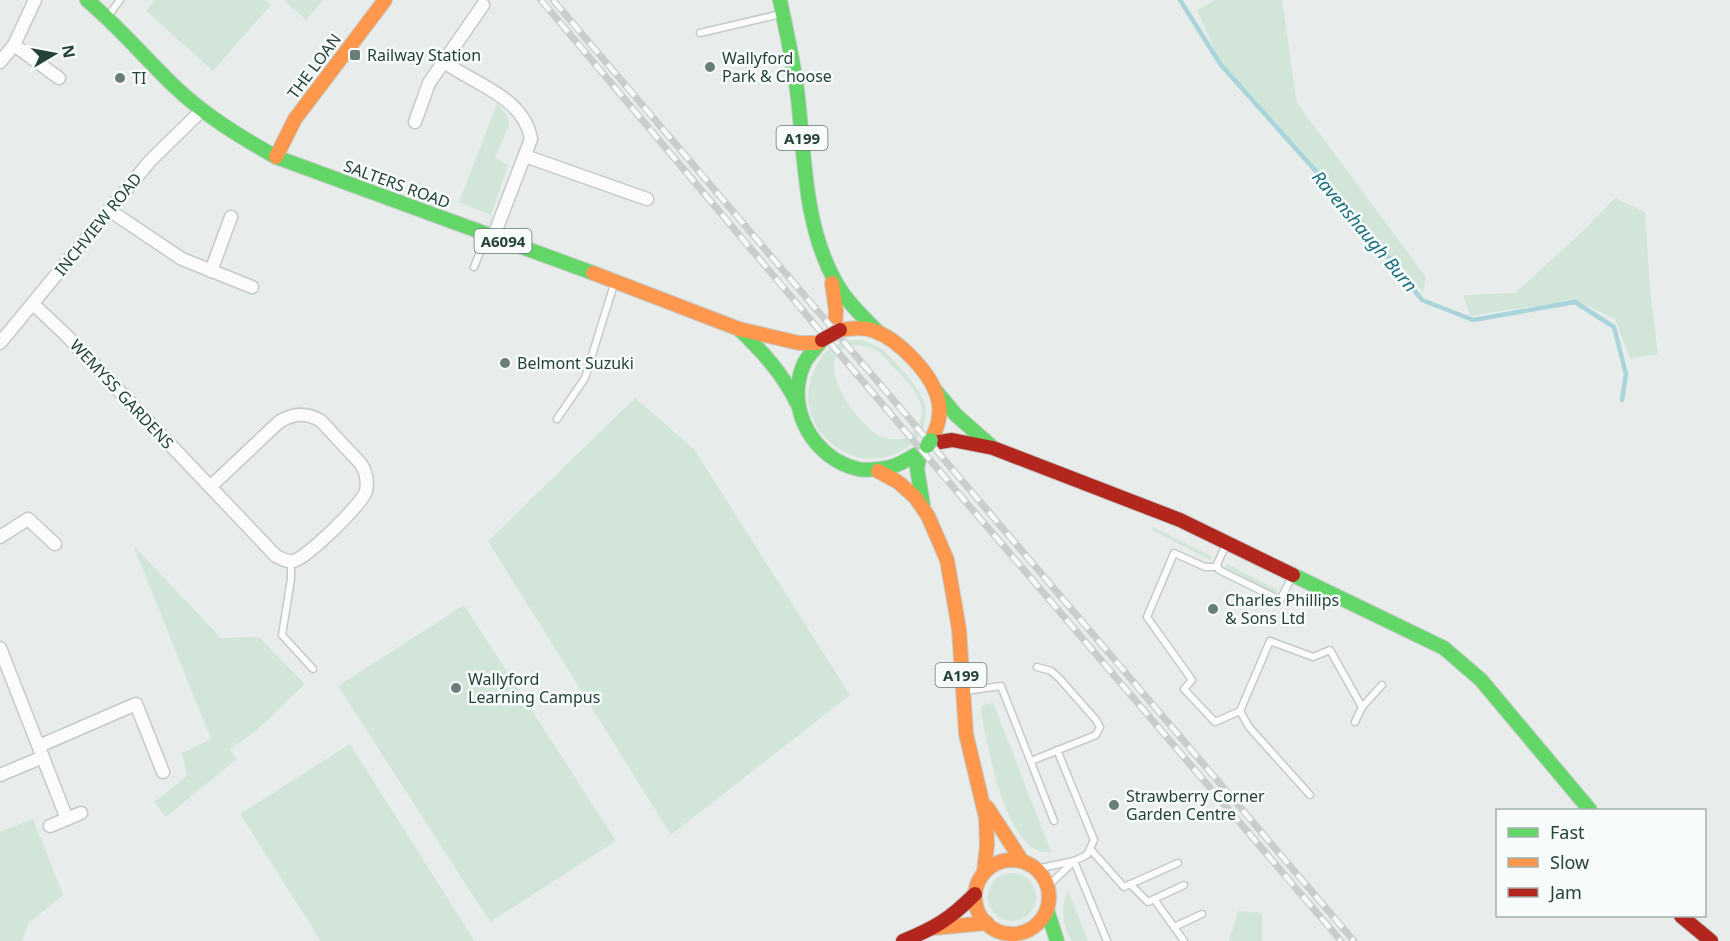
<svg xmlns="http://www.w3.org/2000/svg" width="1730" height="941" font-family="'Noto Sans',sans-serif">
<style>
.green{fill:#d1e6d8;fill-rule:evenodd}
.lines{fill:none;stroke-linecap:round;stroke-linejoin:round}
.stream{stroke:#a9d4db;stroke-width:4.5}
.lane-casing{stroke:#c5cac8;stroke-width:9}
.street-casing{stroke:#c5cac8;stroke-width:15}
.fast-casing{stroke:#c3cbc8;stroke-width:16}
.slow-casing{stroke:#c3cbc8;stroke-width:16}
.jam-casing{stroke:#c3cbc8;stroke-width:16}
.lane{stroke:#fcfcfc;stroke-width:6}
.street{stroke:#fcfcfc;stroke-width:12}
.fast{stroke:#63d668;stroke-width:14}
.slow{stroke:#ff974d;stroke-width:14}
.jam{stroke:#b3261e;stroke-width:14}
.rail-casing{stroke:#c9cdcc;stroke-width:7}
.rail{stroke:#f7fbf9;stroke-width:4.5;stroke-dasharray:14;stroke-linecap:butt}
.fast-bridge-casing{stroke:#c3ccc9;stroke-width:16;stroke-linecap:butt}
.jam-bridge-casing{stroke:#c3ccc9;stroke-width:16;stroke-linecap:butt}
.fast-bridge{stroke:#63d668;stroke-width:14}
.jam-bridge{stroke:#b3261e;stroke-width:14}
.poi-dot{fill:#697e78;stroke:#f7fbf9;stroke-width:2}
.labels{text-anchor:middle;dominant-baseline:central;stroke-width:5;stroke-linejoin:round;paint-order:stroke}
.shield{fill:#f7fbf9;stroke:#637a73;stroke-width:1.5}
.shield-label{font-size:15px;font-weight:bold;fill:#24423a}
.poi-label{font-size:16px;fill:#24423a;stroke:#f7fbf9;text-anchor:start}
.street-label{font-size:16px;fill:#24423a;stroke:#f7fbf9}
.water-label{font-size:18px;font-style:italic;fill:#1c6f80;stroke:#f7fbf9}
</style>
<rect width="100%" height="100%" fill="#e8edeb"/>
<g class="green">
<polygon points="155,0 266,0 271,5 213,71 146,11"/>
<polygon points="284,0 323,0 306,20"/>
<polygon points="1215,0 1282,0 1297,103 1426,277 1423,293 1221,65 1197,10"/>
<polygon points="497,104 508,116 509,125 495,158 508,165 491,215 459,202"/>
<polygon points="1615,198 1645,212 1650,288 1658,354 1630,359 1615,319 1584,304 1527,307 1470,316 1463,295 1515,293 1583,231"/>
<path d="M849,340C855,340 861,339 867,342C882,347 892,358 902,370C920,389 937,413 917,438C909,449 895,455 882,458C836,465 794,419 813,373C816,367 819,359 825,353C831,347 841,343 849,340ZM852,345C859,345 868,346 874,349C883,354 890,364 897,371C912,387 933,408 915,430C910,436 904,440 896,439C891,439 886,439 882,437C858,427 807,356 852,345Z"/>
<polygon points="635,398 694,449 850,695 671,835 488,541"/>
<polygon points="1153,527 1213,557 1210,560 1152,530"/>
<polygon points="133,545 221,638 259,637 305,684 256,731 230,749 237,759 166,817 154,802 187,776 182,753 211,739"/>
<polygon points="1227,564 1278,590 1274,593 1224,567"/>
<polygon points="464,605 616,841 490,922 338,686"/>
<path d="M993,702L1051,852C1006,859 987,743 981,712L982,706Z"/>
<polygon points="350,744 474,940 473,941 321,941 240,814"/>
<polygon points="33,819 63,895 29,923 22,941 0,941 0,832"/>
<circle cx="1012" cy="897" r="24"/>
<path d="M1068,890L1088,941H1072C1062,926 1060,906 1068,890Z"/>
<polygon points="1238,911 1262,913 1262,941 1229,941"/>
</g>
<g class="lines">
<polyline class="stream" points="1180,0 1221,65 1357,217 1422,300 1473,320 1575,302 1614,327 1626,374 1622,400"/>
<defs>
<g id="lane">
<polyline points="108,16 120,0"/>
<polyline points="700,33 781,14"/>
<polyline points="474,267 486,237"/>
<polyline points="557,419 585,378 615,281"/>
<polyline points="1227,543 1217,564 1219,570 1280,600 1292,577"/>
<polyline points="291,562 291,579 282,635 313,669"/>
<polyline points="1217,567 1205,567 1174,553 1147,617 1192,680 1184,689 1215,722 1240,711 1249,727 1310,795"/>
<polyline points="965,691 1001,686 1054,821"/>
<polyline points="1240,711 1270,641 1313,657 1330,650 1362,707 1382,685"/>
<polyline points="1355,722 1362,707"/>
<polyline points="1031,761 1096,735 1100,727 1096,720 1059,678 1051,671 1037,667"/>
<polyline points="1091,850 1124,887 1178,863"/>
<polyline points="1074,861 1107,941"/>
<polyline points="1036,869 1074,861 1087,855 1094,840 1057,750"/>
<polyline points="1130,884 1148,902 1184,885"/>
<polyline points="1047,887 1074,861"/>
<polyline points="1154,899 1184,941"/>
<polyline points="1174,927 1202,914"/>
</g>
<g id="street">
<polyline points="14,45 59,78"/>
<polyline points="0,62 14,45 35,0"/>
<path d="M444,62C474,84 524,97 531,139L493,238"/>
<polyline points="415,122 429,83 483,5"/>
<polyline points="525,156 647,199"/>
<polyline points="109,210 182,259 252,287"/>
<polyline points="211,271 231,217"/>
<path d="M33,304L66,335L276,556C282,559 287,562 293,561C306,559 363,503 366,491C368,481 366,472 361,464L321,421C306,412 293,413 279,422L210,487"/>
<polyline points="0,343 150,161 202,110"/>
<polyline points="0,537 28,519 55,544"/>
<polyline points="0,648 67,819"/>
<polyline points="39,746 136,704 163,772"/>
<polyline points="0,775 43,757"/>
<polyline points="50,826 81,813"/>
</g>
<g id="fast">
<path d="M87,0C118,26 144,57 173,85C204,115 239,136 276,157L593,273"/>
<path d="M780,0C786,30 793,60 797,90C805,153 803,223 835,281C846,301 863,317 879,333"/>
<path d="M739,329C762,351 783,374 797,403"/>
<path d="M822,340C816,348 806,357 803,366C785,409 814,459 858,469C866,471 878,469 886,468C897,467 909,458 919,453"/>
<polyline points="935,390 956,415 990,445"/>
<polyline points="920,455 917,468 923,505"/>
<polyline points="1293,575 1444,648 1481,680 1590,810"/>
<polyline points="1047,910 1057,941"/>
</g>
<g id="slow">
<polyline points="276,157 295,119 385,0"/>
<polyline points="593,273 739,329 799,343 818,343"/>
<polyline points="832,283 836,311 835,324"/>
<path d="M840,330C851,328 862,327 872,330C899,339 935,376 939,404C941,417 937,429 931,440"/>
<polyline points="878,471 898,482 915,497 928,516 947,560 959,629 966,734 986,818 987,845 984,872"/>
<polyline points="987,807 1022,861"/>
<circle cx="1012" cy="897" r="37"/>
<polyline points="934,928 987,923"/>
</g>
<g id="jam">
<polyline points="934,443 952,440 993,448 1180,520 1293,575"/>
<polyline points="1681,916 1711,941"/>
<path d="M903,941C935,928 950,919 975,894"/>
</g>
</defs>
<use href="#lane" class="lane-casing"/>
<use href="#street" class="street-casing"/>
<use href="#fast" class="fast-casing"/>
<use href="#slow" class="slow-casing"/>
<use href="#jam" class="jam-casing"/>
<use href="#lane" class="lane"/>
<use href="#street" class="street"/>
<use href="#fast" class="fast"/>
<use href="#slow" class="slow"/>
<use href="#jam" class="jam"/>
<defs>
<g id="rail">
<polyline points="541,0 842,357 1341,941"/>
<polyline points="553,0 1354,941"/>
</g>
</defs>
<use href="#rail" class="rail-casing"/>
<use href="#rail" class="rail"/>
<defs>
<polyline id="fast-bridge" points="927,446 931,440"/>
<polyline id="jam-bridge" points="822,340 840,330"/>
</defs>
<use href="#fast-bridge" class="fast-bridge-casing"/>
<use href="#jam-bridge" class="jam-bridge-casing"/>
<use href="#fast-bridge" class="fast-bridge"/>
<use href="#jam-bridge" class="jam-bridge"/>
</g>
<g class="poi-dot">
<rect x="349" y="49" width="12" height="12" rx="3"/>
<circle cx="710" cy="67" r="6"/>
<circle cx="120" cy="78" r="6"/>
<circle cx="505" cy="363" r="6"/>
<circle cx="1213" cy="609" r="6"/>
<circle cx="456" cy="688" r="6"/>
<circle cx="1114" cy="805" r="6"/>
</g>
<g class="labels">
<g class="shield">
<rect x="776.5" y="126" width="51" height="24" rx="4.5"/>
<rect x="474.5" y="229" width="57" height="24" rx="4.5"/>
<rect x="935.5" y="663" width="51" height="24" rx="4.5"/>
</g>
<g class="shield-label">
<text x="802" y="138">A199</text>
<text x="503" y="241">A6094</text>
<text x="961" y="675">A199</text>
</g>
<g class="poi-label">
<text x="367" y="55">Railway Station</text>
<text x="722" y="58">Wallyford<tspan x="722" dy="18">Park &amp; Choose</tspan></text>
<text x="132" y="78">TI</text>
<text x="517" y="363">Belmont Suzuki</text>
<text x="1225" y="600">Charles Phillips<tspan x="1225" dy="18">&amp; Sons Ltd</tspan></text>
<text x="468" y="679">Wallyford<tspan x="468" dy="18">Learning Campus</tspan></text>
<text x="1126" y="796">Strawberry Corner<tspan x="1126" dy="18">Garden Centre</tspan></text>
</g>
<g class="street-label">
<text transform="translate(314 66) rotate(-53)">THE LOAN</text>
<text transform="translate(397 184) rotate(20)">SALTERS ROAD</text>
<text transform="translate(98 224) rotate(-51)">INCHVIEW ROAD</text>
<text transform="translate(122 394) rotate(47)">WEMYSS GARDENS</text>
</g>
<g class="water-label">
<text transform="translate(1365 231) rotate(50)">Ravenshaugh Burn</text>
</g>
</g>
<rect x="1496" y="809" width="210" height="108" fill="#f7fbf9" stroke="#a3b1ad" stroke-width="1.5"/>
<rect x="1508" y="828" width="30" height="9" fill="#63d668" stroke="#a3b1ad" stroke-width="1.5"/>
<text x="1550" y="839" font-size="18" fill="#24423a">Fast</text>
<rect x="1508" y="858" width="30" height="9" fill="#ff974d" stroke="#a3b1ad" stroke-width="1.5"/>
<text x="1550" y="869" font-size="18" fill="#24423a">Slow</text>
<rect x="1508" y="888" width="30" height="9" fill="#b3261e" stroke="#a3b1ad" stroke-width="1.5"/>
<text x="1550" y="899" font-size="18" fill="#24423a">Jam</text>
<g transform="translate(54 54) rotate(80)" stroke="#f7fbf9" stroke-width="4.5" paint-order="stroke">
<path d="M0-4.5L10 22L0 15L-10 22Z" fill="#24423a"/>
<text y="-9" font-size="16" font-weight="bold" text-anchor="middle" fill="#24423a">N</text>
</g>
</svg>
